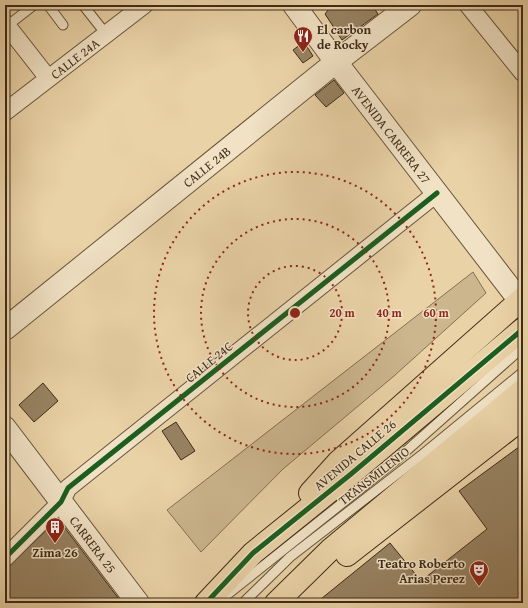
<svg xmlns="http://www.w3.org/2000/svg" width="528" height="608" font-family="'Gentium Book Plus',serif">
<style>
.green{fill:#ccb68e;stroke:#857054}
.building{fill:#978262;stroke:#3e2b19}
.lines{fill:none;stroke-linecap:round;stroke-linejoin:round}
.service-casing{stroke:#69553c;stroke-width:11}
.minor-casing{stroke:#69553c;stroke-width:19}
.tertiary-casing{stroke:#69553c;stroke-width:24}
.primary-casing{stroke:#3e2b19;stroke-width:24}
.service{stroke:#f1e2c5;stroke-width:9}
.minor{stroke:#f1e2c5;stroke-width:17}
.tertiary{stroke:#f1e2c5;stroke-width:22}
.primary{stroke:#e9d2a6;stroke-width:22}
.cycleway-casing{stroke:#f1e2c5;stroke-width:8}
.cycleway{stroke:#1b5e20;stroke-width:5}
.ring{fill:none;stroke:#8f2418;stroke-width:2;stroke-dasharray:2 4}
.labels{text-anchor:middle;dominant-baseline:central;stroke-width:3;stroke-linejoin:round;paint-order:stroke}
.poi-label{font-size:13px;font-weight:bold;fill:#3e2b19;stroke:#f1e2c5;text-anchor:start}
.street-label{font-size:13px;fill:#3e2b19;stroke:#f1e2c5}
.centre{fill:#8f2418;stroke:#f1e2c5;stroke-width:2}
.ring-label{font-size:12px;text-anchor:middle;font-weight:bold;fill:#8f2418;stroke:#f1e2c5;stroke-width:3;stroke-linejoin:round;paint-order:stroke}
</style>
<rect width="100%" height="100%" fill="#e9d2a6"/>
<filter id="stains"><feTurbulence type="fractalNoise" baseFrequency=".005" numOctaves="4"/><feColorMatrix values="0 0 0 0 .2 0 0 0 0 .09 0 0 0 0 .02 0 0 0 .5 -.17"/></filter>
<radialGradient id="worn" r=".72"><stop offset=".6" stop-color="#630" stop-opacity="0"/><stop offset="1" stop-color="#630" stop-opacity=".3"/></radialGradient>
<polygon class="green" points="473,272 486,293 394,376 283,469 201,552 167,510"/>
<g class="building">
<polygon points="332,5 372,5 378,14 342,40 325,14"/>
<polygon points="304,42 313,56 303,63 293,50"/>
<polygon points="334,80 344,93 326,107 315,95"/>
<polygon points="43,383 58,401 34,422 19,405"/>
<polygon points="176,422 195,451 181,460 162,431"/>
<polygon points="523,444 523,603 316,603 390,543 421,581 487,529 459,491"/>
<polygon points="58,519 122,603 5,603 5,570"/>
</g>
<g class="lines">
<defs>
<g id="service">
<polyline points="48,5 63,25"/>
<polyline points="83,5 106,34"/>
<polyline points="7,26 34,5"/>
<polyline points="228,594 395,461 523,347"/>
<polyline points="243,603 290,557 423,454 523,372"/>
</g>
<g id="minor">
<polyline points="468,5 523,73"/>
<polyline points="5,23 48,78"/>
<path id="s1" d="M5,112L144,5"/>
<polyline points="5,558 61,502 68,488 437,193"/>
</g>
<g id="tertiary">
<path id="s2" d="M294,5L336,62L520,301"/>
<path id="s3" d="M5,329L336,62L410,5"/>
<path id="s4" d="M5,428L138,603"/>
</g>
<g id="primary">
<polyline points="310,493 338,462 523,298"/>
<polyline points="347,555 523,418"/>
<polyline points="206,603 253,553 351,474 523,329"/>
<polyline points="276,603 330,550 523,390"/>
</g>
</defs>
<use href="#service" class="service-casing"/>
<use href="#minor" class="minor-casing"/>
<use href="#tertiary" class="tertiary-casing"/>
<use href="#primary" class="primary-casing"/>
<use href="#service" class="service"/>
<use href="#minor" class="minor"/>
<use href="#tertiary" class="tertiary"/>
<use href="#primary" class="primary"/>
<defs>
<g id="cycleway">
<polyline points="5,558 61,502 68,488 437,193"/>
<polyline points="206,603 253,553 351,474 523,329"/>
</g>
</defs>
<use href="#cycleway" class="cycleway-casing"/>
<use href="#cycleway" class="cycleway"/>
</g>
<g class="ring">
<circle cx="295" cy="313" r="47"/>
<circle cx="295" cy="313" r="94"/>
<circle cx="295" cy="313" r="141"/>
</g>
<defs>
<symbol id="restaurant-pin" viewBox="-11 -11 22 30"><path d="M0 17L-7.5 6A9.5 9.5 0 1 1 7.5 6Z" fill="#8f2418" stroke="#f1e2c5"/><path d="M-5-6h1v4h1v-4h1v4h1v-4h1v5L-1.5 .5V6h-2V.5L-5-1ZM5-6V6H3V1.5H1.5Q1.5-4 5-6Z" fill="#fff"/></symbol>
<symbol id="building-pin" viewBox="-11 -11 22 30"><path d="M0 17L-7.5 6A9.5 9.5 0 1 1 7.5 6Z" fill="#8f2418" stroke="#f1e2c5"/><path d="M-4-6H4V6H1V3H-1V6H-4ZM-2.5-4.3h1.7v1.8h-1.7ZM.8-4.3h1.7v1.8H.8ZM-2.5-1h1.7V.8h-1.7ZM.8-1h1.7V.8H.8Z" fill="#fff"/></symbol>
<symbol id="theatre-pin" viewBox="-11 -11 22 30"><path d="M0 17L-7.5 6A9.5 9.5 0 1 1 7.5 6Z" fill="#8f2418" stroke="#f1e2c5"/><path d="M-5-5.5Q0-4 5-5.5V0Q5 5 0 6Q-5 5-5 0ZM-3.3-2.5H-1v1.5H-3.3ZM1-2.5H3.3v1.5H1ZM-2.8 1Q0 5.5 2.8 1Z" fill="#fff"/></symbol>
</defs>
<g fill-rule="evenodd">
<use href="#restaurant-pin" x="292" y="25" width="22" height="30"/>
<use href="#building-pin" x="44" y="516" width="22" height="30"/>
<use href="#theatre-pin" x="468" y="559" width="22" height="30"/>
</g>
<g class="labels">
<g class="poi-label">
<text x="317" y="29">El carbon<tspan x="317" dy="15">de Rocky</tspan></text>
<text x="55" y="552" text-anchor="middle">Zima 26</text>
<text x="465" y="563" text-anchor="end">Teatro Roberto<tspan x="465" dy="15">Arias Perez</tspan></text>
</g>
<g class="street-label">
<text stroke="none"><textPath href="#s1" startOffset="88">CALLE 24A</textPath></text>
<text stroke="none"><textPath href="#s2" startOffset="162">AVENIDA CARRERA 27</textPath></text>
<text stroke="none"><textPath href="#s3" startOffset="259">CALLE 24B</textPath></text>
<text transform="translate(209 362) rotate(-39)">CALLE 24C</text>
<text transform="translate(355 455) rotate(-40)">AVENIDA CALLE 26</text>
<text transform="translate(374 476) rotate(-38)">TRANSMILENIO</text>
<text stroke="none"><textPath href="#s4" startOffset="146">CARRERA 25</textPath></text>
</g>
</g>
<circle cx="295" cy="313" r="6" class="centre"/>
<g class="ring-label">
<text x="342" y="317">20 m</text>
<text x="389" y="317">40 m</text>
<text x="436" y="317">60 m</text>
</g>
<rect width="528" height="608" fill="none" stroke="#e9d2a6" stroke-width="20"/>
<rect x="6" y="6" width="516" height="596" fill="none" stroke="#3e2b19" stroke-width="2"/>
<rect x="10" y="10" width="508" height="588" fill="none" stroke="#3e2b19"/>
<rect width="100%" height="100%" filter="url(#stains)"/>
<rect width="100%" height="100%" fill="url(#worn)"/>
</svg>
